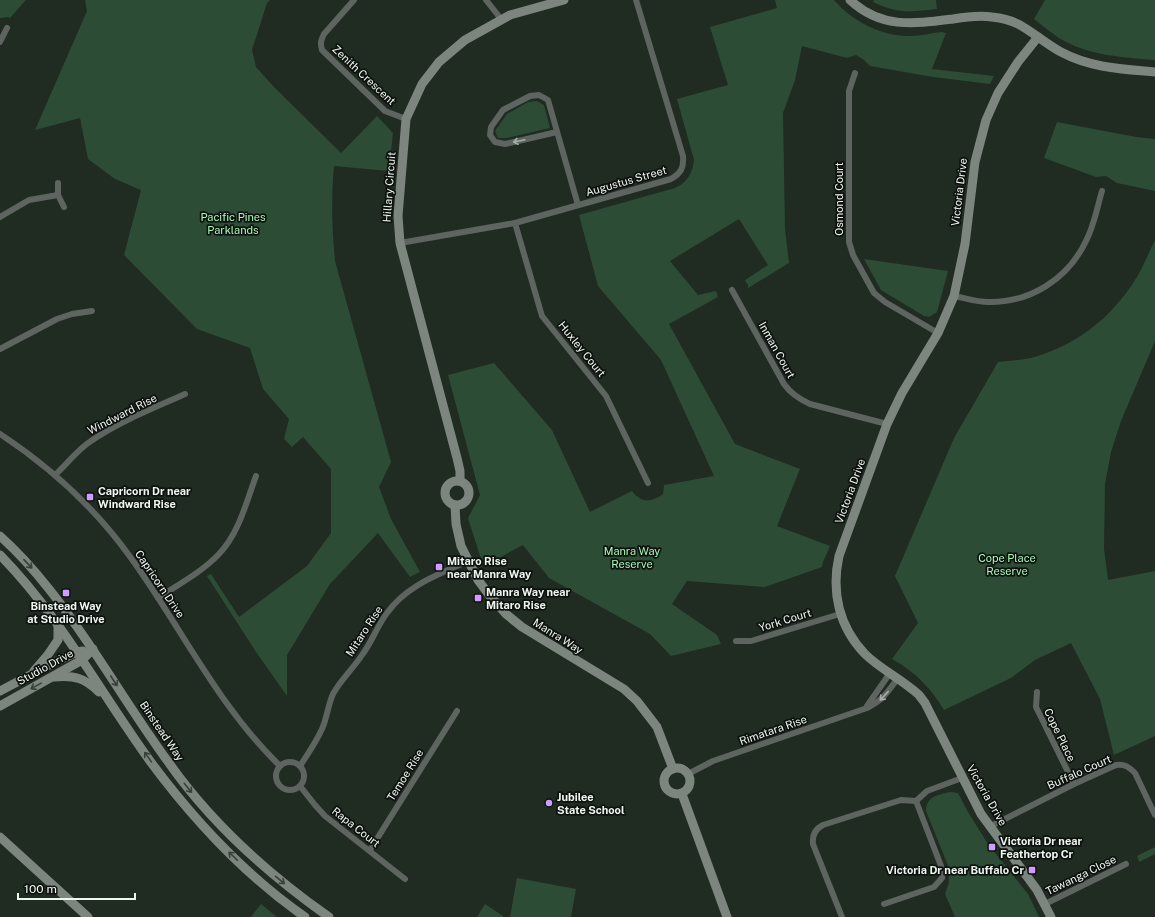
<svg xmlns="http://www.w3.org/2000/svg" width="1155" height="917" font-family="'Public Sans',sans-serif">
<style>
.green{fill:#2d4c35}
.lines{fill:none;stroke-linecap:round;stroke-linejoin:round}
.street{stroke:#5e645f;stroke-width:6}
.secondary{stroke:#7d867e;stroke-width:9}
.oneway{stroke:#a6ada8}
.oneway2{stroke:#3a403b}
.poi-dot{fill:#d09dfe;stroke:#0d120e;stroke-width:1.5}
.labels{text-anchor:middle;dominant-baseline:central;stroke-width:3.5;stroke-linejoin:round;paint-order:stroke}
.street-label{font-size:11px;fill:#eff6f0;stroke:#0d120e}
.park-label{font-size:11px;fill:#aaf8bc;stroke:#0d120e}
.poi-label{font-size:11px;font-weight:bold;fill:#eff6f0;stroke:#0d120e;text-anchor:start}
</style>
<rect width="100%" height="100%" fill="#202b22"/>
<g class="green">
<polygon points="0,0 26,0 10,18 8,17 0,18"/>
<path d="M85,0H270L267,3L252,50L256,67L274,87L341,153L377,116L393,133L389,171L334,166C331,198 332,229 335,261L391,462L379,487L391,519L420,572L410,577L378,533L330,584L287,655V696L256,652L207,576L211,574L239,617L307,566L331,533V469L303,437L292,447L284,439L289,419L263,389L250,348L197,329L124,255L141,190L115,179L88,159L80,118L35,130L87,11Z"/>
<path d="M775,0H834C852,21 882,37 911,36C921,36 931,33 941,32L946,33L932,69L994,76L990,84L933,77L870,66L864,60L856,55L847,58L802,46L795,80L783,113L785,229L789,263L748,288V285L745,280L768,265L739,219L670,261L698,295L716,291L718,297L669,324L735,444L800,469L777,526L830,546L823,562L822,567L765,587L687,581L672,604L717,635L721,644L671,656L650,634L549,578L523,545L486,565L480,556L468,518L480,495L448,375L494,363L552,430L590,512L632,491C641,503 651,503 663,494L664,485L714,476L661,360L598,286L579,215L675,188C687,183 693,172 694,160L677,99L728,85L710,27L777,8Z"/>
<path d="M874,0H936L937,9C910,12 898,14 873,2Z"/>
<path d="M1045,0H1155V60C1121,57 1089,56 1059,38C1050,32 1042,25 1034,19Z"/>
<polygon points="537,101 544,105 550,128 507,138 498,138 495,131 507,114 528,102"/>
<polygon points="1057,122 1136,137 1155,139 1155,191 1117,183 1106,176 1096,177 1044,158"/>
<path d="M1155,240V341L1121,421L1111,452L1105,484L1104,549L1108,580L1155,571V736L1114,755L1100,699L1071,643L1035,660L1011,678L944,710C931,688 914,671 892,659L918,623L895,576L954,438L998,362C1009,361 1021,360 1031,358C1073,347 1110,319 1133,283C1142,270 1148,254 1155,240Z"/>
<polygon points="864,259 948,271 937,312 929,317 924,316 881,290"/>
<path d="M950,792L958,793L968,812L988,844L1028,894L1039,917H955L945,894L949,882V868L926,811C926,796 938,795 950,792Z"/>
<polygon points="1155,847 1155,854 1139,862 1137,856"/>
<polygon points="517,878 576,889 571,917 510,917"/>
<polygon points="261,904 277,917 251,917"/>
<polygon points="485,904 503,916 503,917 477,917"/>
</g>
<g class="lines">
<g class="street">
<path d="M354,0L324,34C321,40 320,43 322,50L385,111L406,119"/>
<polyline points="486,0 501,19"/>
<polyline points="0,42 7,28"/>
<polyline points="855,73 849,91 849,242 853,255 874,293 885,302 938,333"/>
<polyline points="557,132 505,144 495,142 490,135 491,127 503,110 530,96 539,95 548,100 578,205"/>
<polyline points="58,183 58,195 64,207"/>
<polyline points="0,217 29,200 58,195"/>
<polyline points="515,223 542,316 606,396 648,483"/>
<path d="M400,243L515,223L671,179C681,173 684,168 683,156L636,0"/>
<path d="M732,290L784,384C791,394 799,399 810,404L887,424"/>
<path d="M954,296C965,298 977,302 988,302C1030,303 1068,279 1086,241C1094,226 1097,208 1102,191"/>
<polyline points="0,349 57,319 72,314 92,311"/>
<path d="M0,434C50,467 96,509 131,558C181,627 218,706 280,766"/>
<path d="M55,475C67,464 77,450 91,441C118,422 154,408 185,394"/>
<path d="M158,598C179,584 202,572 219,554C239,533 246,503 256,476"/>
<polyline points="736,641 751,641 840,614"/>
<polyline points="1037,692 1036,707 1074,784"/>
<polyline points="867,706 890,673"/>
<circle cx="290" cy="776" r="14"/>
<path d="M300,766C308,754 316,742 322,729C327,718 328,705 333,694C341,679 353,669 362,655C372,642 377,626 387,613C407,585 438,575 468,561"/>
<path d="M688,774L713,761L867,708C883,700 887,693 898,678"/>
<polyline points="300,786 315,805 325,816 405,879"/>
<path d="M989,827L1074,784L1116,765C1125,764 1129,767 1135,773L1155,815"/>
<polyline points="370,850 457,711"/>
<polyline points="884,904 934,887 942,878 943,871 916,801"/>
<polyline points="1045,904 1126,864"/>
<path d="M842,917L813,844C812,835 815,829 823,825L901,800L916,801L927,791L962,778"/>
</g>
<g class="secondary">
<path d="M850,0C881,29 914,24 953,19C965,17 979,15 992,17C1000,18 1010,20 1018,24C1033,32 1046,44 1061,52C1091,68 1122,69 1155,72"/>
<path d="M1038,37L1018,62L998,93L986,120L975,162L965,244L954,296L938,333L902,393L887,424L839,556C831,592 839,627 865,654C880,669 903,680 919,695L925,703L981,814L1037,890L1051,917"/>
<circle cx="457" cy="493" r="12"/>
<polyline points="460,481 460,471 457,458 400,243 398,216 406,119 422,84 439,62 465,40 510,15 564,0"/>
<polyline points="455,505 456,524 461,546 478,580 490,596 506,614 522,627 624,689 637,701 657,727 673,769"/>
<path d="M0,536C18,552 34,570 49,589C93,644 127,706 169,763C212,824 268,874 329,917"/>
<path d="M0,555C60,616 100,692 150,761C193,819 245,875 305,917"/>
<polyline points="34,671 47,656 58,640 58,624"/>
<path d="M54,677C74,675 85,678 99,692"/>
<polyline points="0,691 49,665 77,652 83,651"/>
<polyline points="0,706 82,660 93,649"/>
<circle cx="677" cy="781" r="13"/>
<polyline points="682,794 727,917"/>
<polyline points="0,837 88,917"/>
</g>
</g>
<defs><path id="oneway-shaft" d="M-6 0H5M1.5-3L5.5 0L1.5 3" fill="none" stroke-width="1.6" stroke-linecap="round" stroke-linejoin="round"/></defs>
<g class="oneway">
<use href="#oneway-shaft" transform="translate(519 141) rotate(168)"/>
<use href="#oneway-shaft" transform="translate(884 696) rotate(133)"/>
</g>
<g class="oneway2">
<use href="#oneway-shaft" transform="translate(28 564) rotate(47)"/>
<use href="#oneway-shaft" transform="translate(114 681) rotate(57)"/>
<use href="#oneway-shaft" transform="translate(36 686) rotate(151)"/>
<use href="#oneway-shaft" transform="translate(148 757) rotate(-125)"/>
<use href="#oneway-shaft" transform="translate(188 788) rotate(51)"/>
<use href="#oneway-shaft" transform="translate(233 856) rotate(-136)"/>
<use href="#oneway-shaft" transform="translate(280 880) rotate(39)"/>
</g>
<g class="poi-dot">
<rect x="86" y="493" width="8" height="8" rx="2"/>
<rect x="435" y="563" width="8" height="8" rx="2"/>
<rect x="62" y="589" width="8" height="8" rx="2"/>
<rect x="474" y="594" width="8" height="8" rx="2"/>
<circle cx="549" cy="803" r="4"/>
<rect x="988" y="843" width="8" height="8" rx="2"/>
<rect x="1028" y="866" width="8" height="8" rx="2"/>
</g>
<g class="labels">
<g class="street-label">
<text transform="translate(364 75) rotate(43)">Zenith Crescent</text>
<text transform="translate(626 181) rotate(-16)">Augustus Street</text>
<text transform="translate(389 187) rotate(-86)">Hillary Circuit</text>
<text transform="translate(959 192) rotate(-83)">Victoria Drive</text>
<text transform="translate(839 199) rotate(-90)">Osmond Court</text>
<text transform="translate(582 349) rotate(51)">Huxley Court</text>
<text transform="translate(777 350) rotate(61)">Inman Court</text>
<text transform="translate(122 414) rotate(-27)">Windward Rise</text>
<text transform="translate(850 491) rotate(-70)">Victoria Drive</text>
<text transform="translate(160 584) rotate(56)">Capricorn Drive</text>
<text transform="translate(785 620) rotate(-17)">York Court</text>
<text transform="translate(364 631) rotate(-57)">Mitaro Rise</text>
<text transform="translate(558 636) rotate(32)">Manra Way</text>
<text transform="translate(45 667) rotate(-29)">Studio Drive</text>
<text transform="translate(773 730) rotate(-19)">Rimatara Rise</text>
<text transform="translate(162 731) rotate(56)">Binstead Way</text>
<text transform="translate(1060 735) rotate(64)">Cope Place</text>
<text transform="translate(1079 772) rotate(-24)">Buffalo Court</text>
<text transform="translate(405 775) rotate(-58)">Temoe Rise</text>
<text transform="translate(987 795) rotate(60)">Victoria Drive</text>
<text transform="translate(356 827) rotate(38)">Rapa Court</text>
<text transform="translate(1081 875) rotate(-26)">Tawanga Close</text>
</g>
<g class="park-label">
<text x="233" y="217">Pacific Pines<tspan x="233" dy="13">Parklands</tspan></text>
<text x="632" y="551">Manra Way<tspan x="632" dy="13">Reserve</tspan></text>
<text x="1007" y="558">Cope Place<tspan x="1007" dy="13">Reserve</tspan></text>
</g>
<g class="poi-label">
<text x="98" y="491">Capricorn Dr near<tspan x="98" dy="13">Windward Rise</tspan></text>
<text x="447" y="561">Mitaro Rise<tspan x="447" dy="13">near Manra Way</tspan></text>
<text x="486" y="592">Manra Way near<tspan x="486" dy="13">Mitaro Rise</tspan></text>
<text x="66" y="606" text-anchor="middle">Binstead Way<tspan x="66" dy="13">at Studio Drive</tspan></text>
<text x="557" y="797">Jubilee<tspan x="557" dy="13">State School</tspan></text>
<text x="1000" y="841">Victoria Dr near<tspan x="1000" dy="13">Feathertop Cr</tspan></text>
<text x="1024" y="870" text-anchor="end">Victoria Dr near Buffalo Cr</text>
</g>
</g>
<path d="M18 893v6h117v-6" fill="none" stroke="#eff6f0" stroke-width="2"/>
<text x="24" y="893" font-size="12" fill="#eff6f0" stroke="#0d120e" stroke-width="3" paint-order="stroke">100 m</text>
</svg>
